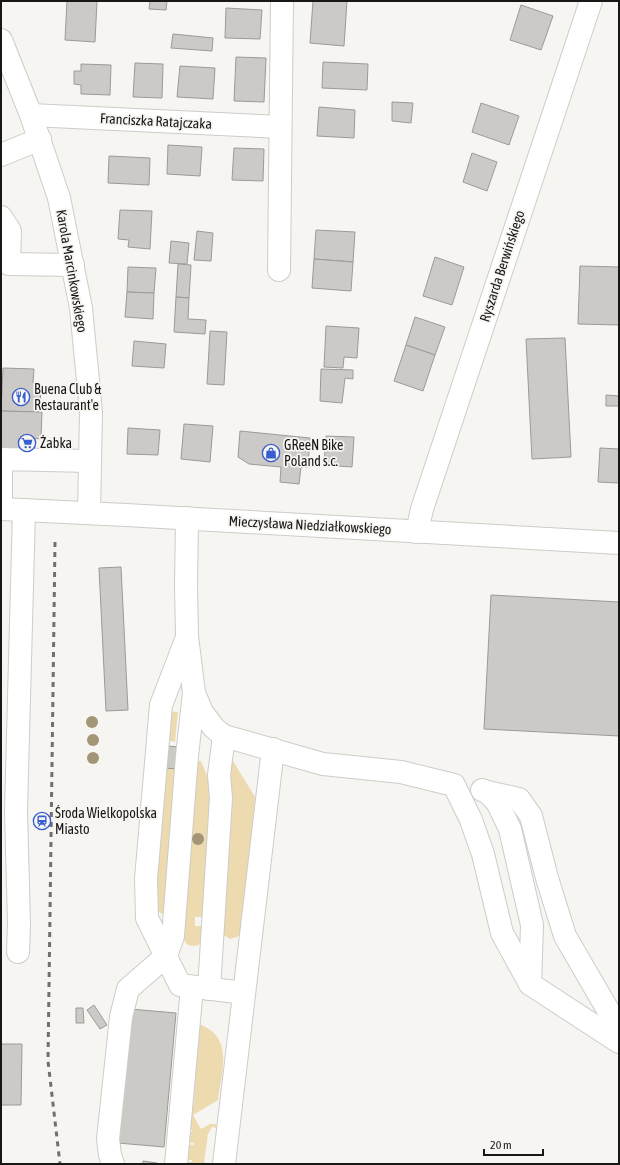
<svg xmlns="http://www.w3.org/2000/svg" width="620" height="1165" font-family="'Asap Condensed',sans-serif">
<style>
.green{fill:#eddaaf}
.building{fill:#cccac6;stroke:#9c9a97}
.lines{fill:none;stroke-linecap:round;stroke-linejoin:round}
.minor-casing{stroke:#cdccc8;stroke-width:24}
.minor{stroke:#fff;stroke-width:22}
.rail{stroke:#71706e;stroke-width:3;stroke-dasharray:5 5;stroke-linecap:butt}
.tree{fill:#a39677}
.labels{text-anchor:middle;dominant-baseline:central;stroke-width:3.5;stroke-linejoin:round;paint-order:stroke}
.street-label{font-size:14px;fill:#181716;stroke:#f7f5f1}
.poi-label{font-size:14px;fill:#181716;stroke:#f7f5f1;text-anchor:start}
</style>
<rect width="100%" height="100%" fill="#f7f5f1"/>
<g class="green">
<polygon points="167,711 178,712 175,742 170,741 170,727 166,726"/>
<polygon points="230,760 233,761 255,797 243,931 237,937 230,939 222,934"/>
<path d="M192,761H201L210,783L207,917H195V926H206C204,935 204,947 192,946C188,945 186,944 184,940L183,915Z"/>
<polygon points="163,768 181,769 164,913 162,914 158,911 156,900"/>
<path d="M199,1024C234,1037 222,1071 218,1100L193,1115L201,1129L210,1124H216V1128L212,1127L208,1134L204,1162L211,1164H183V1162H192V1160H183L185,1144L194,1145V1143L185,1142L188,1136H192L189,1135V1132H192V1130H189L191,1107L194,1103Z"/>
</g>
<g class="building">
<polygon points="67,1 97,1 95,42 65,40"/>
<polygon points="150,1 167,1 166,10 149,9"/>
<polygon points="313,1 347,1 344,46 310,43"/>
<polygon points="521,5 553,16 541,50 510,40"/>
<polygon points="226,8 262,10 260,39 225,38"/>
<polygon points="173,34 213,38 212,51 171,48"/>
<polygon points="236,57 266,58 264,102 234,101"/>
<polygon points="323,62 368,64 367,90 322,88"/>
<polygon points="135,63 163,64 162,98 133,97"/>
<polygon points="81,64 111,65 110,95 81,94 81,85 74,84 74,71 81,71"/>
<polygon points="180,66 215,68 213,99 177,97"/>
<polygon points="392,102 413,103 411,123 392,121"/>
<polygon points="481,103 519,116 509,145 472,132"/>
<polygon points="319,107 355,110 354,138 317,136"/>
<polygon points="168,145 202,147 200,176 167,174"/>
<polygon points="234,148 264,149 263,181 232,180"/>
<polygon points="472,153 497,162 487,191 463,182"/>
<polygon points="109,156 150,158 149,185 108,183"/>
<polygon points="120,210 152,211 150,249 128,247 129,240 118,239"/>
<polygon points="316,230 355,232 353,262 314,259"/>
<polygon points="197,231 213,233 211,261 194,260"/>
<polygon points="171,241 189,243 187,264 169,263"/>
<polygon points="435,257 464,267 452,305 423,296"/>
<polygon points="314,259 353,262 351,291 312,288"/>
<polygon points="178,264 191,265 189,298 176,297"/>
<polygon points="580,266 619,267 619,325 578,324"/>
<polygon points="128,267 156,268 154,293 127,292"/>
<polygon points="127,292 154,293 153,319 125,317"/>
<polygon points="176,297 189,298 188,319 206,320 205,334 174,332"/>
<polygon points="415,317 445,327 435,355 406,345"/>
<polygon points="326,326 359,328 357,358 344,357 343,368 324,367"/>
<polygon points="210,331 227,332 224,385 207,384"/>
<polygon points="565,338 571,457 532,459 526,339"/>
<polygon points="134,341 166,344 164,368 132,366"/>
<polygon points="406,345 435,355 423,391 394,381"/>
<polygon points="3,368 34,369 33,383 41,384 40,412 1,411"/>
<polygon points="321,369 353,370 353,379 345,378 342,403 320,401"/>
<polygon points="606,395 619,396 619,406 606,406"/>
<polygon points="1,411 42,412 41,439 33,438 32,452 1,451"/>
<polygon points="184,424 213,426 210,462 181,459"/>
<polygon points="128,428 160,430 158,455 127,454"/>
<polygon points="240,431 310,438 308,467 301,467 299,484 280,482 281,467 249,464 238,457"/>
<polygon points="326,436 354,437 352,467 324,465"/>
<polygon points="600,448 619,449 619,483 598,482"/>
<polygon points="121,567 128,710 106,711 99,568"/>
<polygon points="491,595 619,602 619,736 484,729"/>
<polygon points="168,746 178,747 179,769 164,768"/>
<polygon points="94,1005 107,1025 100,1029 87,1010"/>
<polygon points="76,1008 83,1008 84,1023 76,1023"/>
<polygon points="130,1009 176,1013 164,1147 118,1143"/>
<polygon points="1,1044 22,1044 21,1105 1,1105"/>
<polygon points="143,1161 157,1163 156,1164 143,1164"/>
</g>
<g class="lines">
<defs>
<g id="minor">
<polyline points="1,40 31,115 59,198 81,308 91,412 89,513"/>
<polyline points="31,115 280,127"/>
<polyline points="1,155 40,139"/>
<polyline points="1,217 10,231 9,264 73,265"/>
<polyline points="279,270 282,1"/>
<polyline points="1,502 1,459 90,461"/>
<polyline points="1,509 126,515 619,543"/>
<polyline points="187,518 186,586 187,636 194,693 202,712 214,728 224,736 323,764 401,772 454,785 471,820 483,854 502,933 530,984 619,1042"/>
<polyline points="417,532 422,509 591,1"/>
<polyline points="186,640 161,705 146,879 147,918 180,985 244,993"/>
<polyline points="482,790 487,792 497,802 510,829 532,925 530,984"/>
<polyline points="487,792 519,799 531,816 547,878 565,936 619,1029"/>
<polyline points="18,952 19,924 16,811 24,510"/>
<polyline points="209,989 221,798 219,775 224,736"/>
<polyline points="113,1164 110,1155 108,1139 121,1017 128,989 166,956 173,936 187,756 194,693"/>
<polyline points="176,1164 192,987"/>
<polyline points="224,1164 273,749"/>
</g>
</defs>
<use href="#minor" class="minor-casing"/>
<use href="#minor" class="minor"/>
<polyline class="rail" points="55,542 48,1061 60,1164"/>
</g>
<g class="tree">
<circle cx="92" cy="722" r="6"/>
<circle cx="93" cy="740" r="6"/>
<circle cx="93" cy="758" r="6"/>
<circle cx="198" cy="839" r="6"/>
</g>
<defs>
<symbol id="restaurant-ring" viewBox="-11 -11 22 22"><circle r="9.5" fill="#f7f5f1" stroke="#385ecf" stroke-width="1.5"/><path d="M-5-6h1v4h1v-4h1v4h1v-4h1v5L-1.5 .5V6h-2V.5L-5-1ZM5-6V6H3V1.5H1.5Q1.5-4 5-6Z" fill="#385ecf"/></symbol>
<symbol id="supermarket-ring" viewBox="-11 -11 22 22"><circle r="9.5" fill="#f7f5f1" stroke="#385ecf" stroke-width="1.5"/><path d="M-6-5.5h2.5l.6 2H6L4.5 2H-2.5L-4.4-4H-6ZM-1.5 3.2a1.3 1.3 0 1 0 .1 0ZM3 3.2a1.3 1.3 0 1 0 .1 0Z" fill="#385ecf"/></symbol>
<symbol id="shop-ring" viewBox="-11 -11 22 22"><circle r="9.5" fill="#f7f5f1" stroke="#385ecf" stroke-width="1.5"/><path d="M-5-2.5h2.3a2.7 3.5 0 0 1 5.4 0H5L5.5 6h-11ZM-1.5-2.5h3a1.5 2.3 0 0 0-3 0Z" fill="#385ecf"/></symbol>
<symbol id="station-ring" viewBox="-11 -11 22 22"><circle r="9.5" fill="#f7f5f1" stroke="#385ecf" stroke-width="1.5"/><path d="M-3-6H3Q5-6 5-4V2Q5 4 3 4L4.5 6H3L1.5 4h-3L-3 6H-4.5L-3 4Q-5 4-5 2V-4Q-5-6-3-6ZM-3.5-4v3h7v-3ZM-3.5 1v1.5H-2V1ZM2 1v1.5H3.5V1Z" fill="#385ecf"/></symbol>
</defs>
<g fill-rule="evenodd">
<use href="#restaurant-ring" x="11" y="387" width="20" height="20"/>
<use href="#supermarket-ring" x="17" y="433" width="20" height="20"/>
<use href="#shop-ring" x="261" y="443" width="20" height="20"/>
<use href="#station-ring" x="32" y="811" width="20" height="20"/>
</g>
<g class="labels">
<g class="street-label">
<text transform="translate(156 121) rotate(3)">Franciszka Ratajczaka</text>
<text transform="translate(502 266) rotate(-72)">Ryszarda Berwińskiego</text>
<text transform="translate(72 271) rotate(80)">Karola Marcinkowskiego</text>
<text transform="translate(310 525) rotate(3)">Mieczysława Niedziałkowskiego</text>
</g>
<g class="poi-label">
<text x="34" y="389">Buena Club &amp;<tspan x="34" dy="16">Restaurant'e</tspan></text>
<text x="40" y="443">Żabka</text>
<text x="284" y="445">GReeN Bike<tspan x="284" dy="16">Poland s.c.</tspan></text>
<text x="55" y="813">Środa Wielkopolska<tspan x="55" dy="16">Miasto</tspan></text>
</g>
</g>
<rect width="620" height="1165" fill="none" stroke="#181716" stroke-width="4"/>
<path d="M484 1149v6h59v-6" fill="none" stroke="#181716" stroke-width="2"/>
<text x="490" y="1149" font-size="12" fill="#181716" stroke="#f7f5f1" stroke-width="3" paint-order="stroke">20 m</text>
</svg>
